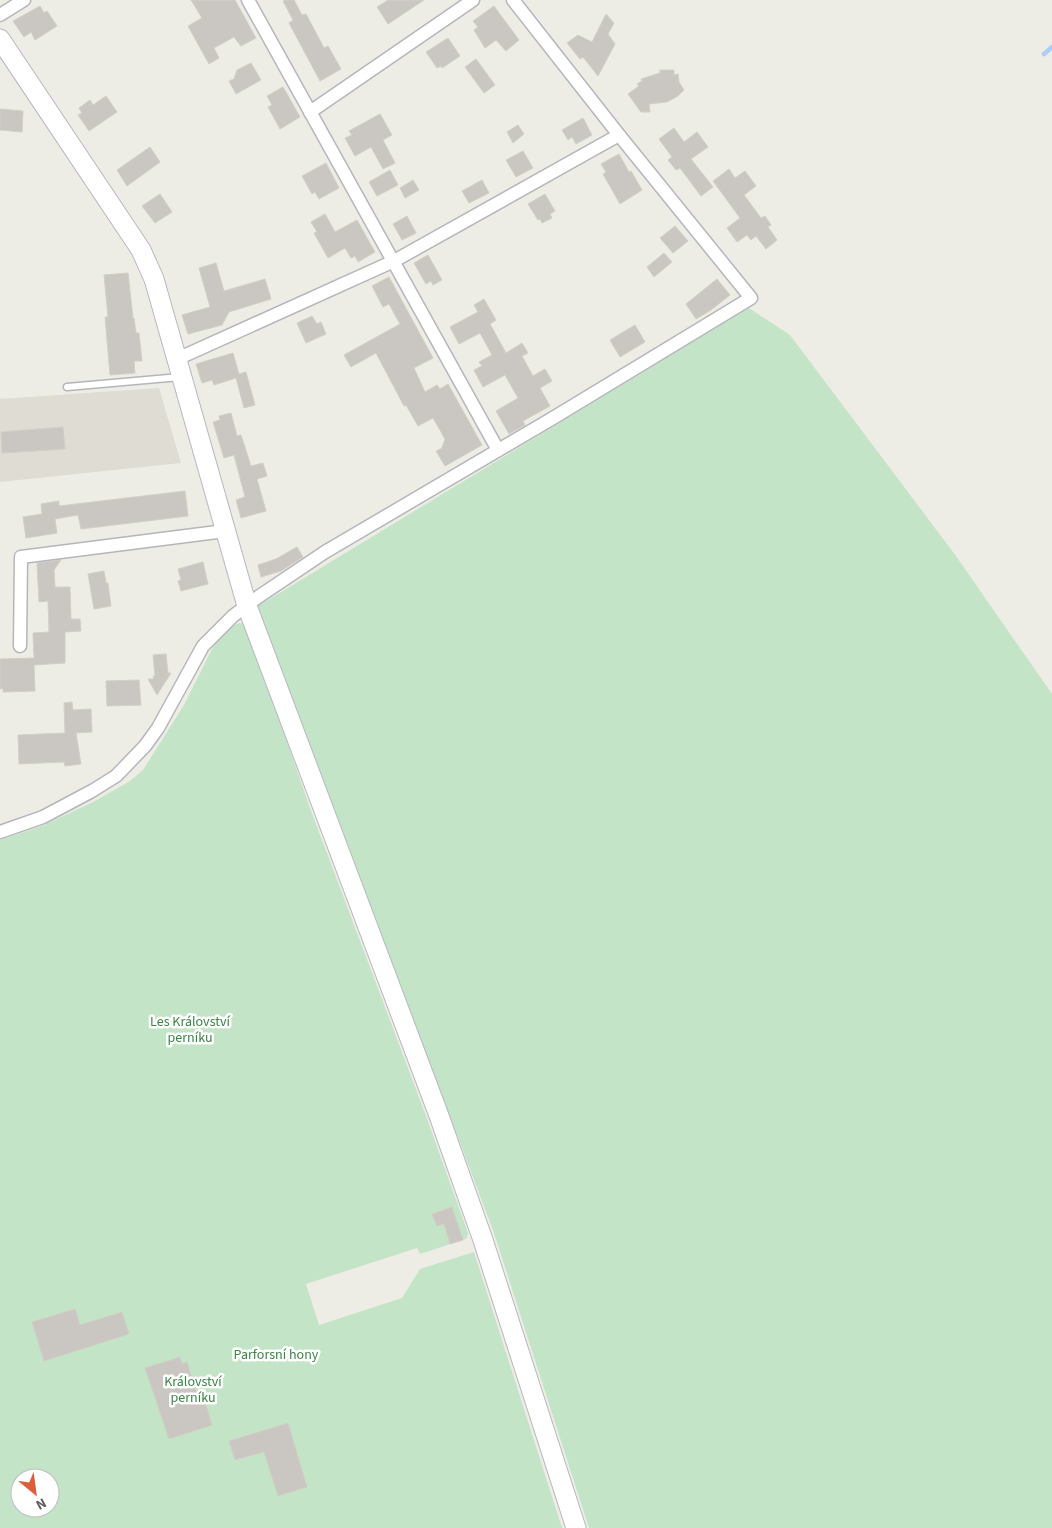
<svg xmlns="http://www.w3.org/2000/svg" width="1052" height="1528" font-family="'Source Sans 3',sans-serif">
<style>
.education{fill:#dedcd3}
.green{fill:#c4e4c7;fill-rule:evenodd}
.lines{fill:none;stroke-linecap:round;stroke-linejoin:round}
.stream{stroke:#abcdf8;stroke-width:4.5}
.building{fill:#cac7c2;stroke:#d2cfc4}
.lane-casing{stroke:#b5b6bb;stroke-width:9}
.street-casing{stroke:#b5b6bb;stroke-width:15}
.secondary-casing{stroke:#b6b8be;stroke-width:21}
.lane{stroke:#fff;stroke-width:6}
.street{stroke:#fff;stroke-width:12}
.secondary{stroke:#fff;stroke-width:19}
.labels{text-anchor:middle;dominant-baseline:central;stroke-width:5;stroke-linejoin:round;paint-order:stroke}
.park-label{font-size:14px;fill:#3c8448;stroke:#fff}
</style>
<rect width="100%" height="100%" fill="#eeede5"/>
<polygon class="education" points="159,388 181,463 0,482 0,399"/>
<g class="green">
<polygon points="749,308 790,335 956,556 1052,694 1052,1528 589,1528 494,1233 258,606"/>
<path d="M239,623L244,624L247,627L310,808L426,1116L468,1233L467,1238L463,1240L420,1254L417,1248L306,1284L319,1325L402,1298L420,1269L474,1252L562,1528H0V840L42,826L93,802L130,781L143,770L184,705L215,643L232,626ZM20,1478H50V1508H20Z"/>
</g>
<g class="lines">
<polyline class="stream" points="1044,54 1052,47"/>
</g>
<g class="building">
<polygon points="191,0 235,0 256,38 241,46 234,37 214,48 219,58 209,64 188,26 202,18"/>
<polygon points="285,0 294,0 302,15 306,14 324,48 328,46 341,69 320,81 289,23 293,20 283,1"/>
<polygon points="388,0 424,0 388,24 377,7"/>
<polygon points="40,6 44,13 47,11 57,26 35,40 31,32 24,37 13,21"/>
<polygon points="494,6 519,40 506,51 496,40 485,48 474,30 478,27 473,21"/>
<polygon points="606,14 614,23 608,34 615,44 598,76 583,57 580,59 567,43 578,35 592,42"/>
<polygon points="448,38 460,56 442,68 441,66 437,68 426,52"/>
<polygon points="476,59 495,85 484,93 465,67"/>
<polygon points="251,63 261,80 236,94 229,81 234,79 237,70"/>
<polygon points="660,70 674,70 674,75 678,74 679,82 684,90 678,96 667,102 649,104 650,112 641,112 628,94 639,86 637,84 642,81 641,79 660,73"/>
<polygon points="283,87 300,117 280,129 268,107 272,105 267,96"/>
<polygon points="106,96 117,112 89,131 78,115 82,113 79,108 90,100 93,105"/>
<polygon points="0,109 23,111 22,132 0,130"/>
<polygon points="380,114 392,135 383,140 395,163 383,169 371,147 355,156 345,138 352,135 349,131"/>
<polygon points="583,118 592,135 576,144 572,137 568,140 562,130"/>
<polygon points="518,125 524,134 513,143 507,132"/>
<polygon points="674,128 684,142 697,132 708,147 691,159 713,187 701,196 680,168 676,170 668,160 672,157 659,139"/>
<polygon points="150,147 160,162 127,186 117,170"/>
<polygon points="523,151 533,168 516,177 506,160"/>
<polygon points="619,154 629,172 631,171 642,190 620,204 603,174 606,172 601,164"/>
<polygon points="326,163 339,188 319,199 315,192 312,194 302,176"/>
<polygon points="729,169 735,178 745,171 756,186 744,195 761,218 765,216 771,225 768,227 777,240 766,249 756,236 751,240 747,235 737,242 727,228 740,218 713,181"/>
<polygon points="390,170 398,185 377,196 369,182"/>
<polygon points="413,180 419,190 405,198 400,188"/>
<polygon points="482,180 489,193 469,203 462,191"/>
<polygon points="160,194 172,212 155,223 142,206"/>
<polygon points="545,194 555,211 550,214 552,218 542,223 540,219 538,220 528,204"/>
<polygon points="325,214 335,232 357,220 375,252 358,262 355,256 351,258 345,248 328,258 314,233 317,232 311,222"/>
<polygon points="407,216 416,233 402,240 393,224"/>
<polygon points="675,226 688,241 673,253 660,238"/>
<polygon points="664,253 672,262 654,277 647,267"/>
<polygon points="428,255 442,280 433,285 431,281 426,284 414,263"/>
<polygon points="216,263 224,291 265,279 271,299 229,312 222,325 188,334 182,315 210,307 199,268"/>
<polygon points="128,273 133,318 134,318 136,333 139,333 142,361 134,361 135,373 110,375 105,317 108,317 104,275"/>
<polygon points="389,277 433,358 414,368 425,392 437,385 440,389 448,384 482,445 445,466 436,451 442,448 445,439 433,418 418,426 406,405 404,406 376,353 351,367 344,355 400,324 389,304 383,307 372,286"/>
<polygon points="717,279 730,295 711,310 696,319 686,304"/>
<polygon points="484,299 496,320 490,324 506,353 522,343 528,353 522,356 533,376 545,369 552,381 540,388 550,406 523,421 525,425 509,434 496,411 518,398 505,375 483,387 474,370 482,366 479,362 492,355 480,333 459,344 450,327 478,312 474,305"/>
<polygon points="312,316 317,324 321,322 326,334 306,343 297,323"/>
<polygon points="635,325 645,342 620,357 610,340"/>
<polygon points="233,353 239,374 246,372 255,405 244,408 236,378 214,385 212,380 202,383 196,364"/>
<polygon points="231,413 237,436 241,435 251,466 263,463 267,476 257,479 266,511 241,518 236,500 245,497 234,455 224,458 213,422 220,420 219,416"/>
<polygon points="63,427 65,449 2,453 1,432"/>
<polygon points="185,491 188,516 81,529 78,515 55,519 57,533 26,538 23,517 42,514 41,504 59,501 59,506"/>
<polygon points="297,547 303,557 281,571 261,577 258,565 276,559"/>
<polygon points="61,560 54,570 55,587 70,587 71,619 80,619 81,631 65,632 65,663 34,665 35,691 3,692 3,688 0,689 0,659 34,658 33,633 49,632 48,601 39,602 37,563"/>
<polygon points="203,562 208,584 181,591 178,581 181,580 178,569"/>
<polygon points="104,571 106,583 108,583 111,606 94,609 88,574"/>
<polygon points="166,654 168,673 171,673 157,695 148,679 154,679 153,676 155,676 153,655"/>
<polygon points="139,680 141,705 107,706 106,681"/>
<polygon points="72,702 73,710 91,709 92,732 76,733 81,764 65,766 64,762 19,764 18,735 65,733 64,703"/>
<polygon points="452,1207 463,1240 450,1244 444,1224 437,1226 432,1214"/>
<polygon points="75,1309 80,1325 122,1312 129,1334 44,1361 32,1322"/>
<polygon points="180,1357 182,1364 187,1362 199,1401 204,1399 212,1425 169,1439 145,1368"/>
<polygon points="288,1423 307,1487 278,1496 264,1452 235,1460 229,1441"/>
</g>
<g class="lines">
<defs>
<polyline id="lane" points="67,387 180,377"/>
<g id="street">
<polyline points="248,0 498,450"/>
<polyline points="0,15 24,0"/>
<polyline points="310,112 473,0"/>
<polyline points="177,359 394,261 619,135"/>
<polyline points="20,646 21,557 225,531"/>
<polyline points="0,832 43,817 92,791 116,776 145,746 158,728 203,646 233,616 258,597 325,552 553,418 751,298 619,135 513,0"/>
</g>
<polyline id="secondary" points="0,39 141,250 154,279 247,606 438,1113 483,1240 576,1528"/>
</defs>
<use href="#lane" class="lane-casing"/>
<use href="#street" class="street-casing"/>
<use href="#secondary" class="secondary-casing"/>
<use href="#lane" class="lane"/>
<use href="#street" class="street"/>
<use href="#secondary" class="secondary"/>
</g>
<g class="labels">
<g class="park-label">
<text x="190" y="1022">Les Království<tspan x="190" dy="16">perníku</tspan></text>
<text x="276" y="1355">Parforsní hony</text>
<text x="193" y="1382">Království<tspan x="193" dy="16">perníku</tspan></text>
</g>
</g>
<g transform="translate(35 1493) rotate(151)"><circle r="24" fill="#ffffff" stroke="#bebfc1"/>
<path d="M0-4L9 19L0 12L-9 19Z" fill="#dc5c3d"/>
<text y="-8" font-size="14" font-weight="bold" text-anchor="middle" fill="#5d5f64">N</text>
</g>
</svg>
